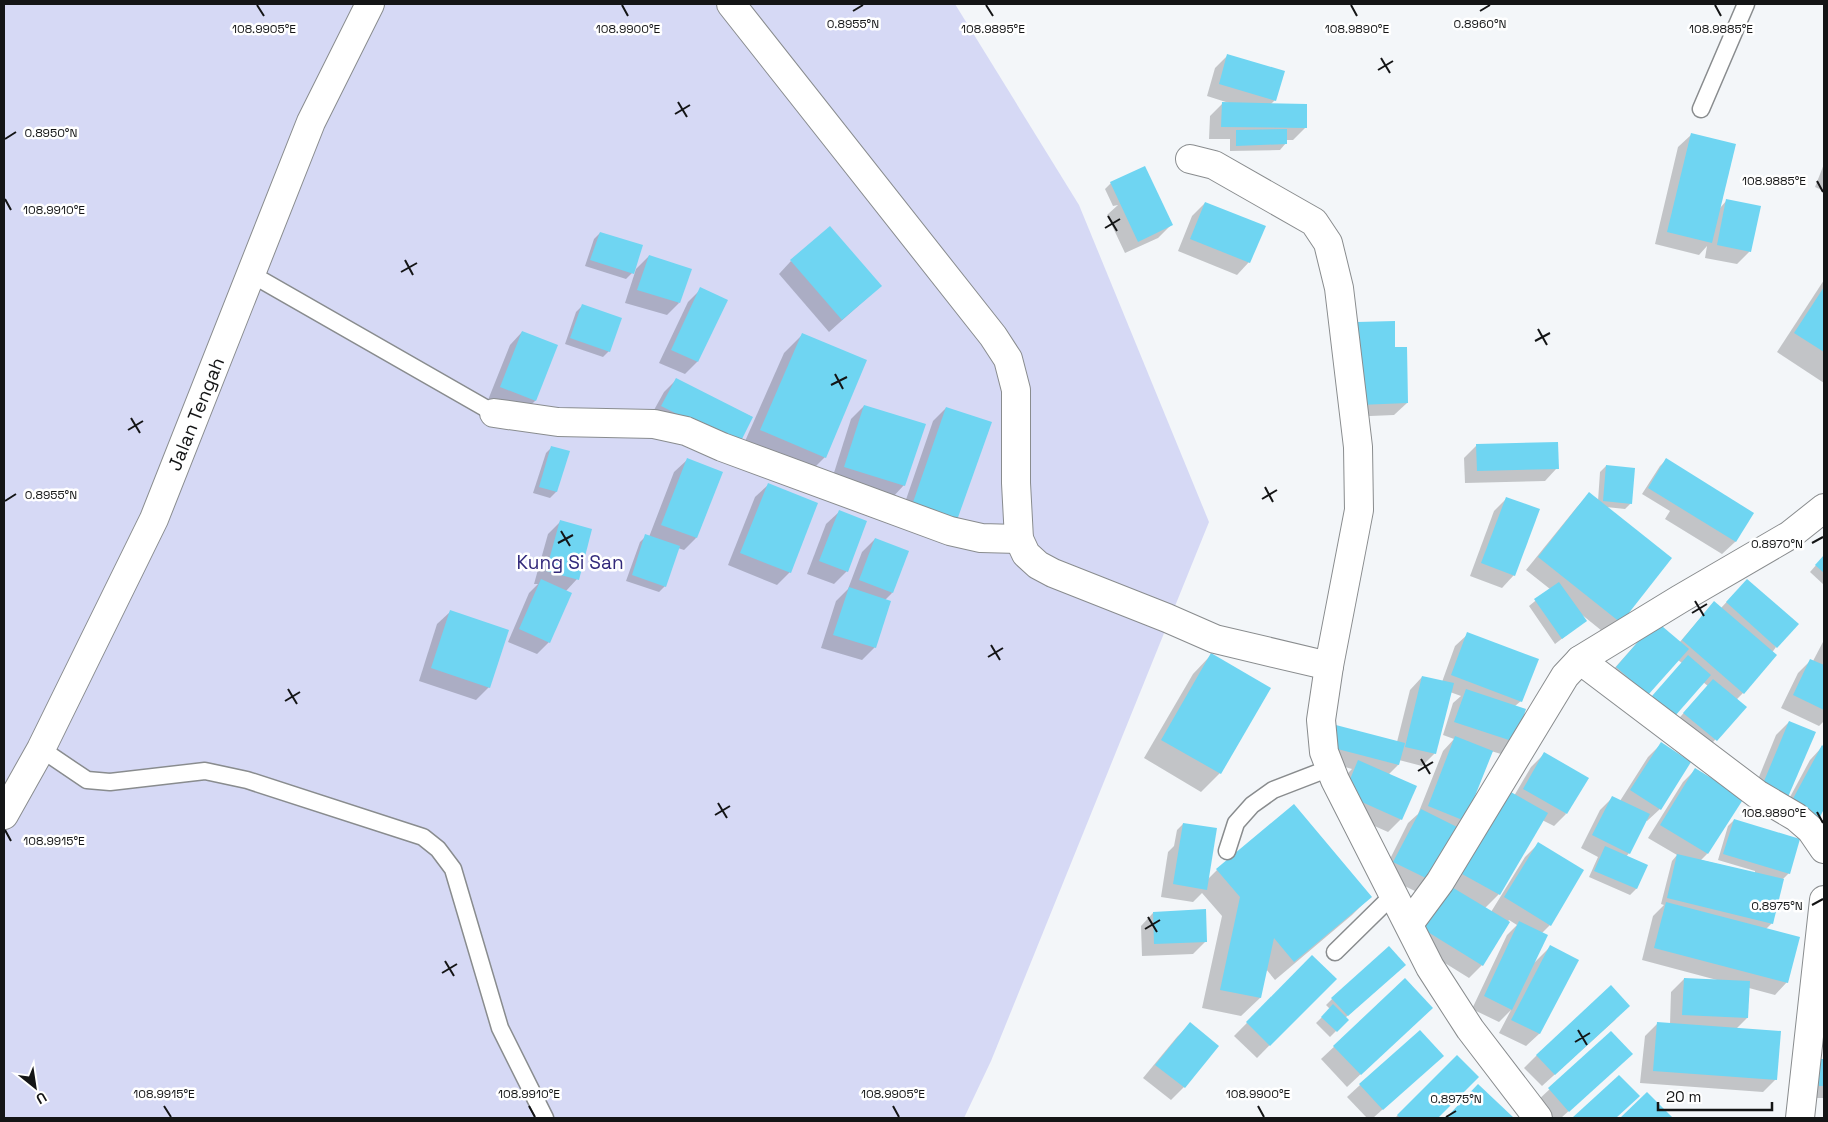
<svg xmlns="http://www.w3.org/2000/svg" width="1828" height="1122" font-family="'Space Grotesk',sans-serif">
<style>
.green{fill:#d6d9f5}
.shadow{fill:#0003}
.building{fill:#6fd5f2}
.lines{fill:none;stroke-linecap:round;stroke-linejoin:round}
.lane-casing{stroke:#898c8e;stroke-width:19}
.street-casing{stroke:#898c8e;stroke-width:30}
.lane{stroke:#fff;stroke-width:16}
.street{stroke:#fff;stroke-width:28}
.ticks{fill:none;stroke:#141516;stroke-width:2}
.labels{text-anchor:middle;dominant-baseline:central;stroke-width:5;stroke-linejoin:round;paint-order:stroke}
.street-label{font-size:19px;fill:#141516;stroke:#fff}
.park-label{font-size:19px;fill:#32297b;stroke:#fff}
.ticks-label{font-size:12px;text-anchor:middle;fill:#141516;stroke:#fff;stroke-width:5;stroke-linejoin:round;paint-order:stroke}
</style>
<rect width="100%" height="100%" fill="#f3f6f9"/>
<polygon class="green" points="4,4 955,4 1079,205 1209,522 991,1061 964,1118 4,1118"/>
<g class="shadow">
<polygon points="1228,55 1275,100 1271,104 1306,127 1293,140 1286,140 1286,143 1280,150 1230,151 1230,139 1209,139 1210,116 1222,104 1229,103 1207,96 1215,68"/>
<polygon points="1691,135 1720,208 1727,200 1750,251 1737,264 1705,258 1707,246 1699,255 1655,244 1678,147"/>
<polygon points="1824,164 1824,191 1815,187"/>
<polygon points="1111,183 1171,225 1158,238 1125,253 1107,215 1118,205 1113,206 1105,189"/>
<polygon points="1205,203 1249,262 1237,275 1178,251 1192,216"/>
<polygon points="600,233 632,273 626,279 585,266 594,239"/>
<polygon points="649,256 679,303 667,315 625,303 636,269"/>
<polygon points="791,261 867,298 829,332 779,274"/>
<polygon points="1824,280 1824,383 1777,352"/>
<polygon points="701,289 697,362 685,374 659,363 688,302"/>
<polygon points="582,306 609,351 603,357 565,344 576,312"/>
<polygon points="522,332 556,346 535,401 522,413 488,400 510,345"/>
<polygon points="803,334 825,457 806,476 742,448 784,353"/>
<polygon points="1394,348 1407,403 1394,415 1347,417"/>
<polygon points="676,380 752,417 649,419 664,392"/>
<polygon points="864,406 904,485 892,498 832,479 851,419"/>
<polygon points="946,408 990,423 899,520 933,421"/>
<polygon points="1477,445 1557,468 1545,481 1465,483 1464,458"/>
<polygon points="552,447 568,452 556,492 550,498 533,493 546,453"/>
<polygon points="687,460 696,538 684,550 678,548 665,586 659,592 626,581 640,542 646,536 649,537 674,472"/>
<polygon points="1666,460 1752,514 1735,542 1722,554 1665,519 1670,511 1642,494 1660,466"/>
<polygon points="1606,466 1631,503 1625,509 1606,507 1670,558 1607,635 1581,614 1585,621 1555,644 1529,606 1550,589 1526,570 1577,507 1589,494 1598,501 1600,472"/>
<polygon points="768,485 790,572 777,585 728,565 755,497"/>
<polygon points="1507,498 1514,575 1502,588 1470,576 1494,511"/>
<polygon points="839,512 847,571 834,584 807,574 826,524"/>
<polygon points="560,522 577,579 566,591 549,642 537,654 508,642 529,593 538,584 534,584 548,534"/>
<polygon points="875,539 892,593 885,600 875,647 862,660 821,648 836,601 848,589 862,552"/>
<polygon points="1824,556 1824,585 1810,572"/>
<polygon points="1735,593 1776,647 1743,693 1736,700 1745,707 1703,753 1672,726 1708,686 1703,682 1674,715 1641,710 1682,663 1678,660 1648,694 1604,680 1644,635 1679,643 1714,602 1721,608"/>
<polygon points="450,612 489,687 476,700 419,681 437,624"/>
<polygon points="1468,634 1521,701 1515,706 1514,742 1501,754 1491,751 1464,820 1419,893 1382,875 1408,823 1418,814 1443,751 1454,739 1443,735 1453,703 1461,696 1450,692 1435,753 1422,766 1399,760 1398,765 1388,775 1401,819 1388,832 1332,807 1346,775 1352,769 1314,758 1320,738 1397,742 1410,690 1422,677 1442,682 1455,646"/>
<polygon points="1824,640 1824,721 1819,726 1781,708 1798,673 1811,660 1813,661"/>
<polygon points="1211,655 1220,773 1201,792 1144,758 1193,674"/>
<polygon points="1789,722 1787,796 1750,799 1776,735"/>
<polygon points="1661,744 1660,809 1647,821 1645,820 1629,853 1626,857 1646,866 1636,889 1630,895 1589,877 1598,857 1581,848 1600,810 1612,798 1620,801 1648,757"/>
<polygon points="1822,747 1824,748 1824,807 1816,822 1777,821 1810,760"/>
<polygon points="1544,754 1566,814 1554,826 1542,820 1499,894 1485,908 1491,912 1525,857 1538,844 1550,925 1542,933 1534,963 1550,947 1577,961 1539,1034 1526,1046 1499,1033 1511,1010 1499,1022 1472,1009 1507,935 1517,925 1509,920 1482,965 1469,978 1411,942 1497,805 1514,796 1531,767"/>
<polygon points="1695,770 1707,854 1701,860 1755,873 1755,871 1718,860 1728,826 1734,820 1789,873 1782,880 1772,923 1766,929 1787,982 1775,995 1749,988 1747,1018 1736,1029 1776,1079 1763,1092 1640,1083 1645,1036 1658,1023 1670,1024 1671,992 1684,979 1717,980 1642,960 1653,916 1664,905 1661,904 1672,861 1677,855 1648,838 1683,782"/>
<polygon points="1183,824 1208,879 1217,870 1370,897 1352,915 1275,980 1266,969 1260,998 1241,1016 1202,1008 1222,916 1202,893 1193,902 1161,897 1168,852 1174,846 1177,830"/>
<polygon points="1153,913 1206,941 1193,954 1142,956 1141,926"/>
<polygon points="1312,957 1335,979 1257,1058 1234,1036"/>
<polygon points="1398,971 1345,1018 1347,1020 1330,1037 1316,1023 1330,1009 1326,1005 1332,999"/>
<polygon points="1405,980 1418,1020 1347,1087 1321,1059"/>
<polygon points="1616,1019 1542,1086 1524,1068 1537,1055"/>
<polygon points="1190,1024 1217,1046 1184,1087 1171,1100 1143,1078 1177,1037"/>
<polygon points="1611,1032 1618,1066 1561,1118 1551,1118 1536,1102"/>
<polygon points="1820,1060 1824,1060 1824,1098 1806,1098"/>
<polygon points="1429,1068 1373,1118 1367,1118 1347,1097 1360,1085"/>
<polygon points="1444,1069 1477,1077 1436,1118 1395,1118"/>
<polygon points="1478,1086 1512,1118 1447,1118"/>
</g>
<g class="building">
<polygon points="1227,54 1285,71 1276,101 1219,84"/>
<polygon points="1222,102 1307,104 1307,128 1221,127"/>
<polygon points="1287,129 1287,144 1236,146 1236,130"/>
<polygon points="1691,133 1736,144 1712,243 1667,232"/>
<polygon points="1145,166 1173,225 1138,242 1110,182"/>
<polygon points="1726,199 1761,206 1751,252 1717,245"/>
<polygon points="1205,202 1266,226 1250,263 1190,239"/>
<polygon points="830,226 882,286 842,320 790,260"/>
<polygon points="600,232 643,245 634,274 590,260"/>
<polygon points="649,255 692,269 680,303 637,290"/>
<polygon points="700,287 728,300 698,362 671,350"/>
<polygon points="1824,287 1824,352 1794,333"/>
<polygon points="582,304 622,318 610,352 570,338"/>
<polygon points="1395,321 1395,347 1407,347 1408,403 1359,405 1357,322"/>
<polygon points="522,331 558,345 536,401 500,387"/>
<polygon points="802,333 867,360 826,458 760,430"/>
<polygon points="676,378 753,417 739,445 661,406"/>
<polygon points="864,405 926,424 905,486 844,467"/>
<polygon points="946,407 992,422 956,523 911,508"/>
<polygon points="1558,442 1559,469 1477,471 1476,444"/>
<polygon points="551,446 570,451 557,492 539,487"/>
<polygon points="687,458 723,472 697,538 661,525"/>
<polygon points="1666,458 1754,513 1736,542 1648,488"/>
<polygon points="1606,465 1635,468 1632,504 1603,501"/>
<polygon points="768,483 818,503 791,573 740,553"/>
<polygon points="1589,492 1672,558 1621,623 1538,557"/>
<polygon points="1506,497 1540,509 1515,576 1481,563"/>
<polygon points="839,510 867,521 848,572 819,561"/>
<polygon points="560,520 592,529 579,580 546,571"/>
<polygon points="645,534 680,546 666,587 632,575"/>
<polygon points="875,538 909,551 893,593 859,580"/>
<polygon points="1824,555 1824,573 1815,565"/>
<polygon points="541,579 572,593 550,643 519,629"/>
<polygon points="1747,579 1799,624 1777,648 1726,602"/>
<polygon points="1559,582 1587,621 1562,639 1534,599"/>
<polygon points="849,587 891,601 876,648 833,635"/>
<polygon points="1714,601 1777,655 1744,694 1682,640"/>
<polygon points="450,610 509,630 490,688 431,668"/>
<polygon points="1656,621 1689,649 1648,695 1616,667"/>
<polygon points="1467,632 1539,659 1522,702 1451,675"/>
<polygon points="1211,653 1271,688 1221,774 1161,740"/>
<polygon points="1688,655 1711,675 1675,716 1652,696"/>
<polygon points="1810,659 1824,665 1824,710 1793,695"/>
<polygon points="1422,676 1454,683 1436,754 1405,747"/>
<polygon points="1713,679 1747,707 1717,741 1683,713"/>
<polygon points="1466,689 1526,709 1515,742 1454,722"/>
<polygon points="1789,721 1816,732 1788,797 1762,786"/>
<polygon points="1332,724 1405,743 1399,765 1326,746"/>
<polygon points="1455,736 1493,751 1465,821 1428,806"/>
<polygon points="1661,742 1691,762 1661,810 1630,790"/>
<polygon points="1822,745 1824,747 1824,809 1817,823 1788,808"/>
<polygon points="1544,752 1589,778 1567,814 1523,789"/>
<polygon points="1358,760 1417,786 1402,820 1344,794"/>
<polygon points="1695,768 1744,798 1708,854 1660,825"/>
<polygon points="1509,791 1548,813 1500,895 1462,874"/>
<polygon points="1612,796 1650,814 1630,854 1592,835"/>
<polygon points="1294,804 1372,897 1294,962 1274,938 1261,998 1220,990 1240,897 1216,869"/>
<polygon points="1421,809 1459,828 1432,881 1393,862"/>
<polygon points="1734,819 1800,839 1790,874 1723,854"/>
<polygon points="1183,823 1217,828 1207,890 1173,884"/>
<polygon points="1538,842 1584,870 1551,926 1504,897"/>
<polygon points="1605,846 1648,865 1637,889 1594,871"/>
<polygon points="1677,854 1784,879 1773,924 1667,898"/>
<polygon points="1450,886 1510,922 1483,966 1423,929"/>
<polygon points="1666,902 1800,937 1788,983 1654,948"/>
<polygon points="1206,909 1207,942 1154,944 1153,912"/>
<polygon points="1519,921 1548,935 1512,1010 1484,996"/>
<polygon points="1550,945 1579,960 1540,1034 1511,1020"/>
<polygon points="1389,946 1406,965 1348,1016 1331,998"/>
<polygon points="1312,955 1337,979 1270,1046 1246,1022"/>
<polygon points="1405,978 1433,1008 1361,1075 1333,1046"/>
<polygon points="1684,978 1750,981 1748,1018 1682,1015"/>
<polygon points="1611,985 1630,1006 1555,1075 1536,1055"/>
<polygon points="1333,1004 1349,1020 1337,1032 1321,1017"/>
<polygon points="1190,1022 1219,1046 1185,1088 1155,1065"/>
<polygon points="1657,1022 1781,1031 1777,1080 1653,1071"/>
<polygon points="1420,1030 1444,1056 1383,1110 1359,1084"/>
<polygon points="1611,1031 1633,1054 1569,1112 1548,1088"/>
<polygon points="1457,1055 1479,1077 1438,1118 1400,1118 1397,1115"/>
<polygon points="1820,1059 1824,1059 1824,1086 1819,1086"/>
<polygon points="1619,1075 1640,1096 1616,1118 1572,1118"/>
<polygon points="1478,1084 1514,1118 1446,1118"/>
<polygon points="1647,1092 1673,1118 1620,1118"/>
</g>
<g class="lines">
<defs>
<g id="lane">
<polyline points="1701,109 1746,4"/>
<polyline points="251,274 494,413"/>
<polyline points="41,749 87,780 110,782 205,771 247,780 423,837 438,849 453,869 500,1028 545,1118"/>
<polyline points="1227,851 1236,823 1252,805 1273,790 1330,768"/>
<polyline points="1335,952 1394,894"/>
</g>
<g id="street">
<polyline points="731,4 993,336 1008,359 1016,390 1016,483 1019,539 1026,554 1038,565 1053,573 1167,618 1215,639 1329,666"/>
<polyline points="1190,159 1214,165 1314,222 1328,243 1339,288 1358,447 1359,510 1329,666 1321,720 1324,752 1335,780 1430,967 1470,1029 1538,1118"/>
<polyline points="494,413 558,422 654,424 686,431 722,447 950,531 981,538 1019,539"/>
<polyline points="1580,660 1757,794 1796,817 1811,830 1824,849"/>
<polyline points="4,815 41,749 154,519 311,122 370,4"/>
<polyline points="1409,924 1440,882 1565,676 1580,660 1680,599 1790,535 1824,508"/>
<polyline points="1800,1118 1824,900"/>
</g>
</defs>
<use href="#lane" class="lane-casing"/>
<use href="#street" class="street-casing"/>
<use href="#lane" class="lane"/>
<use href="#street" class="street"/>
</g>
<path class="ticks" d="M257,5L264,16M622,5L628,16M986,5L993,16M1351,5L1357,16M1715,5L1721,16M853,11L863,5M1480,11L1490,5M1381,58L1390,73M1378,70L1393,61M678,102L687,117M675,114L690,105M5,139L16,132M1817,181L1823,192M5,199L11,210M1108,216L1117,231M1105,228L1120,219M405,260L413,275M401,272L417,263M1538,329L1547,345M1535,341L1550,333M835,374L843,389M831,385L847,377M131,418L140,433M128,430L143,421M1265,487L1273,502M1262,499L1277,490M5,501L16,494M561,531L570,546M558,543L573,535M1812,543L1823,537M1695,601L1704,616M1692,613L1707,604M991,645L1000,660M988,657L1003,648M288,689L297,704M285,701L300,692M1421,759L1430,774M1418,771L1433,762M718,803L727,818M1817,812L1823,823M715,815L730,806M5,830L11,841M1812,905L1823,899M1148,917L1157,932M1145,929L1160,920M445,961L454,976M442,973L457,964M1578,1030L1587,1045M1575,1042L1590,1033M164,1106L171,1117M529,1106L535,1117M893,1106L899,1117M1258,1106L1264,1117M1446,1117L1456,1111"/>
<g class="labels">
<g class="street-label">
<text transform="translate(196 414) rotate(-68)">Jalan Tengah</text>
</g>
<g class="park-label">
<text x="570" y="562">Kung Si San</text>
</g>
</g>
<g class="ticks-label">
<text x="853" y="28">0.8955°N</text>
<text x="1480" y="28">0.8960°N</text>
<text x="264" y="33">108.9905°E</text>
<text x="993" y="33">108.9895°E</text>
<text x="628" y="33">108.9900°E</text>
<text x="1357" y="33">108.9890°E</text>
<text x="1721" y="33">108.9885°E</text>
<text x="51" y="137">0.8950°N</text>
<text x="1774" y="185">108.9885°E</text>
<text x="54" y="214">108.9910°E</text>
<text x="51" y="499">0.8955°N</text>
<text x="1777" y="548">0.8970°N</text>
<text x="1774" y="817">108.9890°E</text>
<text x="54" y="845">108.9915°E</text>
<text x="1777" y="910">0.8975°N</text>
<text x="164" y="1098">108.9915°E</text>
<text x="529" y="1098">108.9910°E</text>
<text x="893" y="1098">108.9905°E</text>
<text x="1258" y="1098">108.9900°E</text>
<text x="1456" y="1103">0.8975°N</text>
</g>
<rect width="1828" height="1122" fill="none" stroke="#141516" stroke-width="10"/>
<g transform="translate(35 1087) rotate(150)" stroke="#ffffff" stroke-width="4" paint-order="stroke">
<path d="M0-4L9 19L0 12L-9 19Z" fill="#141516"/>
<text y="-8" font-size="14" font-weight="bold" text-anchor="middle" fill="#141516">U</text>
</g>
<path d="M1658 1102v8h114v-8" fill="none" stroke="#141516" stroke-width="2.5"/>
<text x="1666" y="1102" font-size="15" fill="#141516" stroke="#ffffff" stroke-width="4" paint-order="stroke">20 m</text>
</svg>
